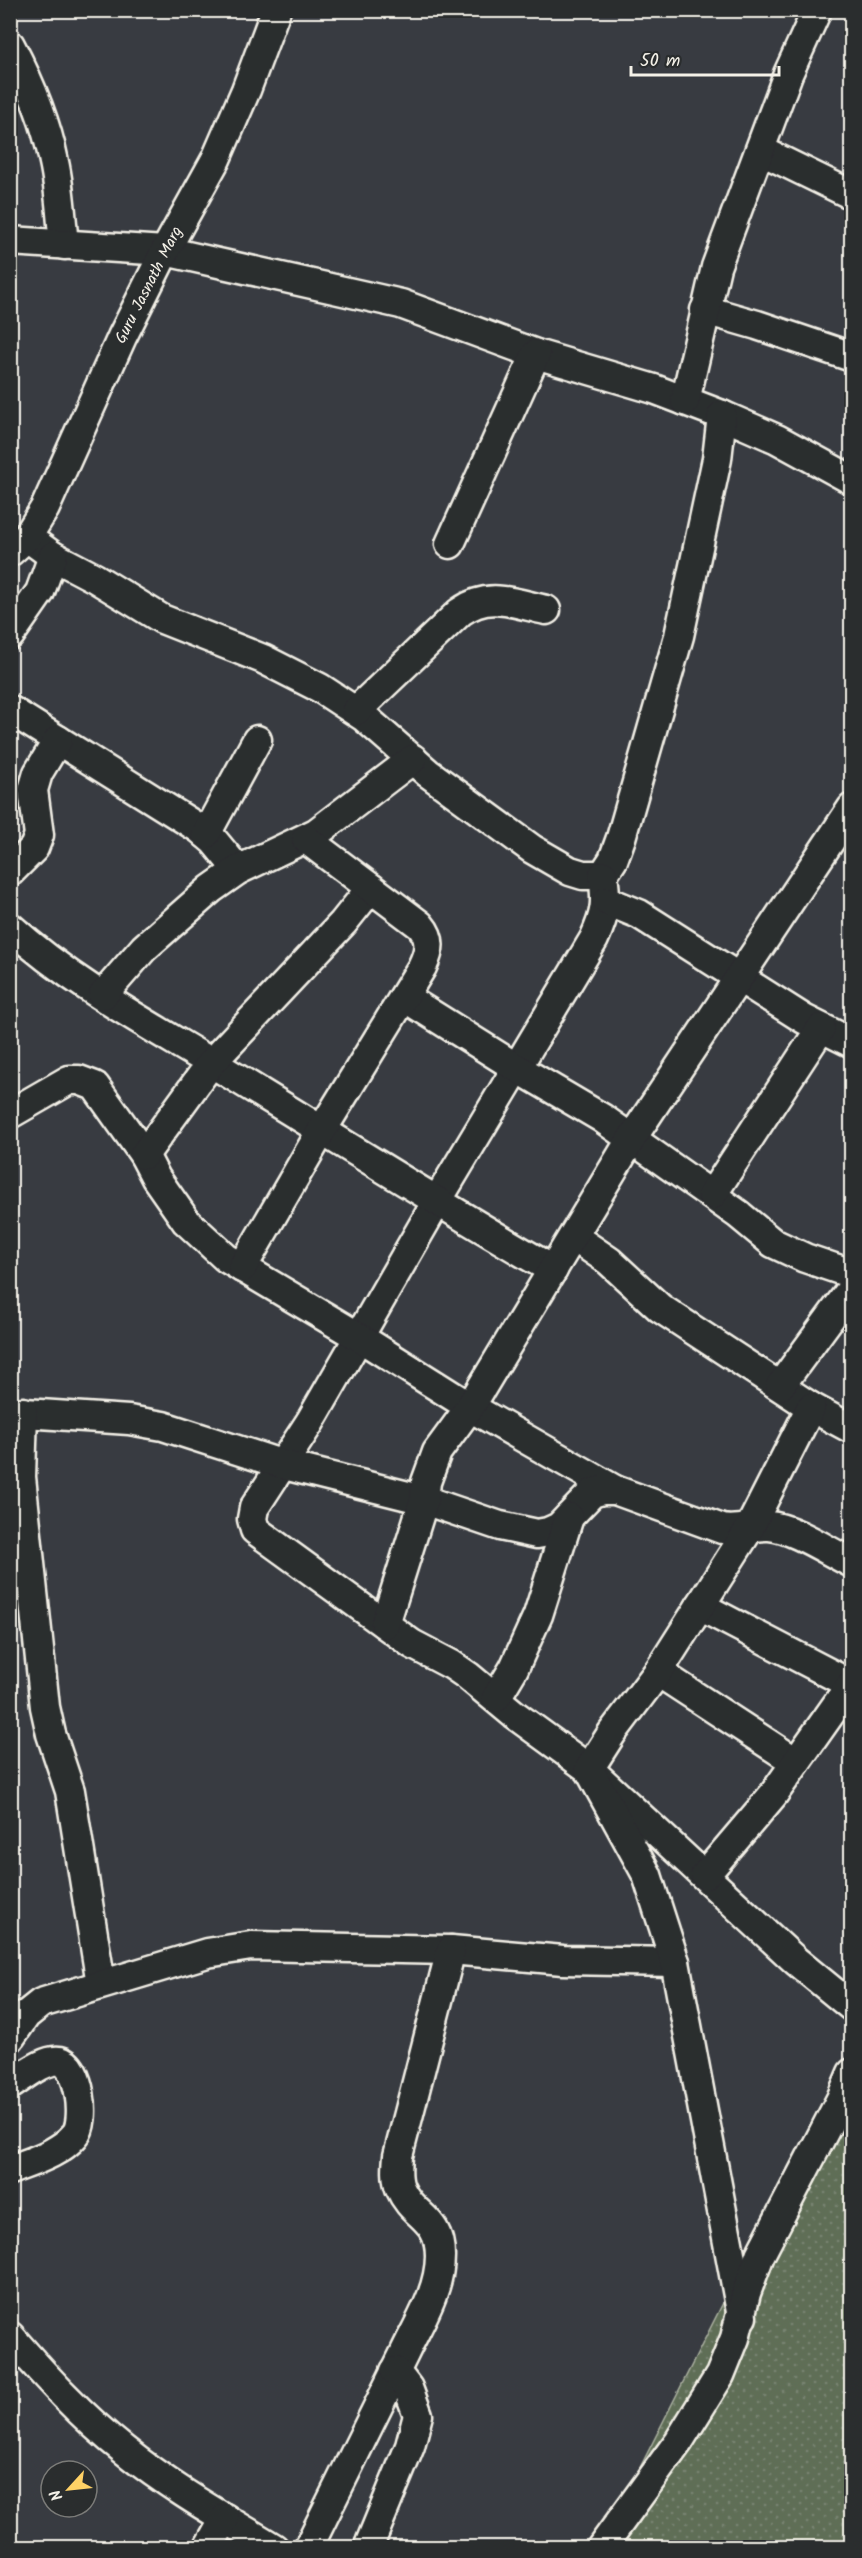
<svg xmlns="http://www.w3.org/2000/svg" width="862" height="2558" font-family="Kalam,sans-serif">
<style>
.grass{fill:url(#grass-dots);stroke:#aab0a0;stroke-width:1.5}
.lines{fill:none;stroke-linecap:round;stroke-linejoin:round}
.minor-casing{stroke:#f4f1e8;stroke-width:33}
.minor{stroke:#2a2d2e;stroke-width:28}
.labels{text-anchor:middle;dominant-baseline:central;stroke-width:5;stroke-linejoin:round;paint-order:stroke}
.street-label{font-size:16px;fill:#f4f1e8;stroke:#2a2d2e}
</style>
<defs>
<pattern id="grass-dots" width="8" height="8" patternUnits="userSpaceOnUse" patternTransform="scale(1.5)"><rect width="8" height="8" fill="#5f6e57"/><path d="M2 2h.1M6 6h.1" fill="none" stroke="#77836f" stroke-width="1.8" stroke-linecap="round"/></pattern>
</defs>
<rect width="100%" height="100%" fill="#383b41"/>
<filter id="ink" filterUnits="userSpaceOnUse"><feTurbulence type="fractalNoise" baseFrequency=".0167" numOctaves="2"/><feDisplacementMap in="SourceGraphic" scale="12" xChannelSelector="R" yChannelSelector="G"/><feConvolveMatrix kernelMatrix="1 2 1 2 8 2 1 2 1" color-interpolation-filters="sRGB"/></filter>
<g filter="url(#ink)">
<polygon class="grass" points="851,2049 851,2547 600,2547"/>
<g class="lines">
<defs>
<g id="minor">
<path d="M10,45C29,81 46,121 54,162C60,189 61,217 64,245"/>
<polyline points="760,150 852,195"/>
<polyline points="10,241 165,251 401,304 536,354 654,389 722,415 777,439 852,480"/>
<polyline points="705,310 757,325 852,357"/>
<polyline points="685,401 716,267 788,74 817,10"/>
<polyline points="27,537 53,556 95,578 162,619 263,659 320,688 364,717 428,773 532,849 570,871 583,875 603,875 613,860 621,838 679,636 717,459 722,415"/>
<polyline points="450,544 536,354"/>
<polyline points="10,552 27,537 45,508 122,337 165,251 216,159 246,90 276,10"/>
<polyline points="10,635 40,592 53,556"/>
<polyline points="10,710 200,829 214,841 238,870"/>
<path d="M356,711L460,612C489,591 513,603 546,610"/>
<polyline points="206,834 257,740"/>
<polyline points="10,872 34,848 39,835 33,790 38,773 58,740"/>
<path d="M603,875C607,903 606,913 594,939L443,1191L310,1422L254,1508L252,1519L255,1530L412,1644L452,1665L468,1676L515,1715L589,1769L796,1961L852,2007"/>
<polyline points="607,901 639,914 804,1019 852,1043"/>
<path d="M10,927C75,986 155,1028 230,1074C338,1140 444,1207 553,1270"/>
<polyline points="103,995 144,948 211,889 238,870 316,833 413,759"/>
<polyline points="404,997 517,1068 602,1118 738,1214 773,1243 805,1258 852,1274"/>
<polyline points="10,1114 69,1080 79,1080 95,1086 144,1155 156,1178 186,1221 226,1258 359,1337 470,1407 615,1490"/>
<polyline points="144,1155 211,1063 343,923 371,888"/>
<polyline points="712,1195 821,1028"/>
<polyline points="574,1237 609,1261 660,1308 811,1407 852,1429"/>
<path d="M242,1268L322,1130L422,967C430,950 432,939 420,925L306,839"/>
<polyline points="780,1386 852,1288"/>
<path d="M10,1412L129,1420L163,1426L284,1465L424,1500L500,1526L537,1534L548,1532L559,1527L592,1493L602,1490H615L722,1529C740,1532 753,1525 769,1526C794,1528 829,1552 852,1563"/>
<polyline points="23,1412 21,1477 45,1707 51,1734 70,1791 101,1984"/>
<polyline points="700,1606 850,1684"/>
<polyline points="385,1624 424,1500 426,1482 437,1452 470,1407 632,1138 852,808"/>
<polyline points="658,1672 796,1762"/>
<polyline points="496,1698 514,1668 538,1615 569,1517"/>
<polyline points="705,1875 773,1795 852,1683"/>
<polyline points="10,2038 26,2015 41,2003 207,1953 251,1946 451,1950 563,1960 675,1962"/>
<path d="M10,2085C23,2077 45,2058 60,2061C80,2065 87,2122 75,2135C59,2154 32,2161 10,2170"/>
<polyline points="742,2317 675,1962 647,1875 589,1769 612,1733 658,1672 749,1529 811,1407"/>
<path d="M10,2336C45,2376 82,2417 124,2450C171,2488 223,2517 274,2548"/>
<polyline points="208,2548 225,2518"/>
<path d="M308,2548C340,2483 372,2419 404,2354C418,2324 440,2291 440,2256C440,2217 413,2218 400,2188C396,2178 397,2167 398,2156L451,1950"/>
<polyline points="368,2548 410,2446 418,2415 408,2388 395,2371"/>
<polyline points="601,2548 679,2441 720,2375 735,2338 746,2293 760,2255 841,2099 852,2073"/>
</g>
</defs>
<use href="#minor" class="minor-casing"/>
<use href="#minor" class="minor"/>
</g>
</g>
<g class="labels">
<g class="street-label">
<text transform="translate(149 285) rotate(-63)">Guru Jasnath Marg</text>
</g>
</g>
<rect width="862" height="2558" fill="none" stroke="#2a2d2e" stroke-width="36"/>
<rect x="18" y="18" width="826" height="2522" fill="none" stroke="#f4f1e8" stroke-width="2" filter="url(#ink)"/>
<g transform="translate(69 2489) rotate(243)"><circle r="28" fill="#2a2d2e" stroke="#7b7b78" stroke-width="1.5"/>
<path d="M0-4.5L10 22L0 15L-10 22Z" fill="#ffd166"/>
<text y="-9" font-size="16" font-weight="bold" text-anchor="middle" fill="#f4f1e8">N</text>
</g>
<path d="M631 66v9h148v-9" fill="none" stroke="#f4f1e8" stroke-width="3"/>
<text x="640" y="66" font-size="18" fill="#f4f1e8" stroke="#2a2d2e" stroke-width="4.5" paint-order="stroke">50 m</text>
</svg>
